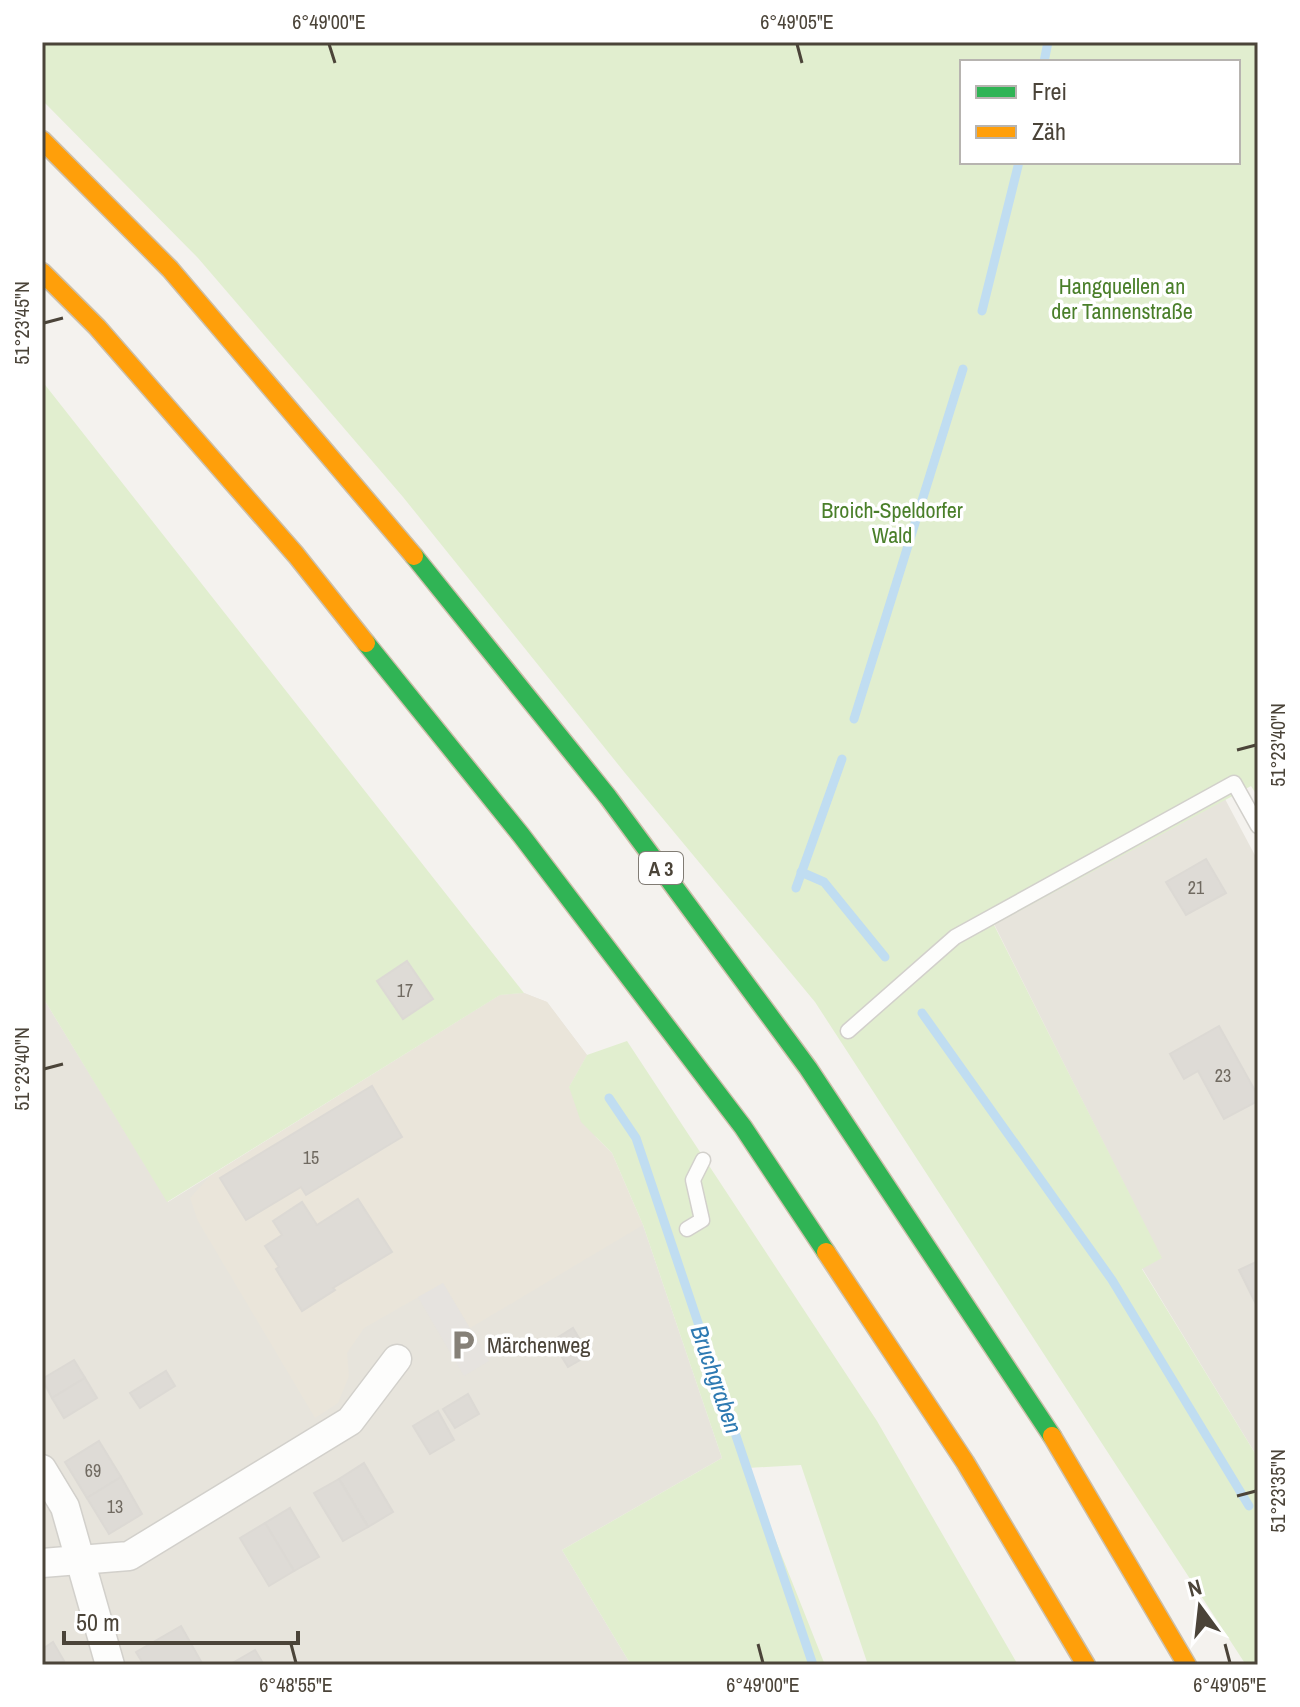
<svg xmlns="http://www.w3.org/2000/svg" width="1300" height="1707" font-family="'Archivo Narrow',sans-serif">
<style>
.residential{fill:#e7e4dc}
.education{fill:#eae5da}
.green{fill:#e1eecf;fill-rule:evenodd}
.parking{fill:#e6e3df}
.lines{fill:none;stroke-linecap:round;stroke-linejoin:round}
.stream{stroke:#c0ddf1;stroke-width:9}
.building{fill:#dedbd6;stroke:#dcd9d4;stroke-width:2}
.lane-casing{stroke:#d2d0cb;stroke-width:17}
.street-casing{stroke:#d2d0cb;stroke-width:31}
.fast-casing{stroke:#ccbfa9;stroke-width:21}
.slow-casing{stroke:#ccbfa9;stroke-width:21}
.lane{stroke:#fdfdfc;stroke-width:14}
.street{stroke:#fdfdfc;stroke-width:28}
.fast{stroke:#30b455;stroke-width:18}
.slow{stroke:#ff9f0a;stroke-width:18}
.ticks{fill:none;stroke:#4b4439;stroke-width:3}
.labels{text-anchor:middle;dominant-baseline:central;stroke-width:7;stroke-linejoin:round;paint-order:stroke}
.number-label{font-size:18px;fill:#706a61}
.shield{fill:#fff;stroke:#817c74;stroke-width:2}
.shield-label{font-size:20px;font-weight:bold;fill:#4b4439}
.park-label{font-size:22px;fill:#4a7f2a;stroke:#fff}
.poi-label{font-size:22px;fill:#4b4439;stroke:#fff;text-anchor:start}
.water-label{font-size:24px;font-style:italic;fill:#2e7ab2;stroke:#fff}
.neatline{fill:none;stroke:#4b4439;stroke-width:3}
.ticks-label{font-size:20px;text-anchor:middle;fill:#4b4439}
</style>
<rect width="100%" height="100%" fill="#f4f2ee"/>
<g class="residential">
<polygon points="1225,799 1258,861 1258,1458 1142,1268 1161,1258 994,924"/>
<polygon points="524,993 547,1002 587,1055 569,1087 643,1225 722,1458 562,1550 631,1665 42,1665 42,996 168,1202 500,995"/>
</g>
<polygon class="education" points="524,993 547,1002 587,1055 569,1087 581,1122 612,1153 643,1225 470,1328 443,1283 364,1328 347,1353 349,1376 338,1403 315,1418 198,1221 190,1198 210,1176 500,995"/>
<g class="green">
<path d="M42,42H1258V797L1251,786L994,925L1162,1258L1142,1269L1258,1458V1665H1246L815,1002L625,773L403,497L198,258L42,100ZM962,62H1238V162H962Z"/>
<polygon points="42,381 524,993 500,995 167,1202 42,996"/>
<polygon points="627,1041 877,1421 1018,1665 868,1665 801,1465 747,1468 825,1665 631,1665 562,1550 722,1458 643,1225 612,1153 581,1122 569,1087 587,1055"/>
</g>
<polygon class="parking" points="443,1283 489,1361 464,1376 418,1297"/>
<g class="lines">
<g class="stream">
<polyline points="1044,62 1048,42"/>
<polyline points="982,311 1019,162"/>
<polyline points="854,719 963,369"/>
<polyline points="801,872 824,882 885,957"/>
<polyline points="796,888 842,759"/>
<polyline points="922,1013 1112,1280 1249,1506"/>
<polyline points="609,1098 636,1138 813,1665"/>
</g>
</g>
<g class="building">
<polygon points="1206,859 1226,893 1186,915 1166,882"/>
<polygon points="407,961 433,999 403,1019 377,981"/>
<polygon points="1219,1026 1258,1096 1258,1101 1224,1119 1198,1071 1184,1079 1170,1054"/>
<polygon points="372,1086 402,1137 306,1195 301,1187 246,1220 220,1178"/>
<polygon points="358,1199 392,1252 333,1288 335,1290 302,1311 276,1269 279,1267 265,1246 282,1235 273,1221 302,1202 317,1225"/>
<polygon points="1258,1261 1258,1305 1257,1306 1239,1270"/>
<polygon points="573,1328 589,1355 568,1367 552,1341"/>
<polygon points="74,1360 85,1378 52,1398 42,1379"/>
<polygon points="166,1371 175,1386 140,1408 130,1393"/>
<polygon points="85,1378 97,1398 64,1418 52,1398"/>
<polygon points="468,1394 479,1414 455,1428 443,1409"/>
<polygon points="438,1411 454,1440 430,1454 413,1426"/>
<polygon points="99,1441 121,1477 87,1498 65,1462"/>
<polygon points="364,1463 393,1512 368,1527 339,1479"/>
<polygon points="121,1477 142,1514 109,1534 87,1498"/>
<polygon points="339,1479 368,1527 343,1541 314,1493"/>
<polygon points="290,1508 319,1557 294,1571 265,1523"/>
<polygon points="265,1523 294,1571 269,1586 240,1538"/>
<polygon points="181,1626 203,1665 144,1665 136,1652"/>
<polygon points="53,1642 64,1661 57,1665 42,1665 42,1645 44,1648"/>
<polygon points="255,1650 264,1665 229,1665"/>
</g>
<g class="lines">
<defs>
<g id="lane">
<polyline points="848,1031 955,937 1234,783 1258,826"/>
<polyline points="687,1229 702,1220 693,1180 703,1160"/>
</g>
<g id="street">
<polyline points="42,1469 65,1507 110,1665"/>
<polyline points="42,1563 129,1556 350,1421 397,1359"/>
</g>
<g id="fast">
<polyline points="414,556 608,797 808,1068 1052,1436"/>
<polyline points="366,643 521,835 743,1127 826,1252"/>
</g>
<g id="slow">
<polyline points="42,140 170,269 414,556"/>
<polyline points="42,272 97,327 296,555 366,643"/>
<polyline points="826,1252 965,1462 1086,1665"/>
<polyline points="1052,1436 1187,1665"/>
</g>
</defs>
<use href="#lane" class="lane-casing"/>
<use href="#street" class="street-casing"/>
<use href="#fast" class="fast-casing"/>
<use href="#slow" class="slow-casing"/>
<use href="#lane" class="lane"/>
<use href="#street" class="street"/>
<use href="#fast" class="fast"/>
<use href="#slow" class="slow"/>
</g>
<path class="ticks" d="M329,44L335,63M797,44L802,63M44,323L63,318M1237,750L1256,745M44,1069L63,1064M1237,1496L1256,1491M291,1644L296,1663M758,1644L763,1663M1225,1644L1230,1663"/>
<defs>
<symbol id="parking-bare" viewBox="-9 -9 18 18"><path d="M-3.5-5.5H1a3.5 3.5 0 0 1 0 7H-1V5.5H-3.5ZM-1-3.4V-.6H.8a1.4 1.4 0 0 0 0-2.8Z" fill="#868178" stroke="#fff" stroke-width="2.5" paint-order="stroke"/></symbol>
</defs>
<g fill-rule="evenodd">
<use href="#parking-bare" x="441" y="1323" width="44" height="44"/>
</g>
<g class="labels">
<g class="number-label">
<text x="1196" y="887">21</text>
<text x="405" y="990">17</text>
<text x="1223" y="1075">23</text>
<text x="311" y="1157">15</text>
<text x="93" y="1470">69</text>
<text x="115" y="1506">13</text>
</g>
<rect class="shield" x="639" y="852" width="44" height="32" rx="6"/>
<g class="shield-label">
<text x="661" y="868">A 3</text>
</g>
<g class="park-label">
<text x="1122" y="286">Hangquellen an<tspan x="1122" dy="25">der Tannenstraße</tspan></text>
<text x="892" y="510">Broich-Speldorfer<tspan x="892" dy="25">Wald</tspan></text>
</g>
<g class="poi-label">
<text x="487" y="1345">Märchenweg</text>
</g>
<g class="water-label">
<text transform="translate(717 1379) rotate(71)">Bruchgraben</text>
</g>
</g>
<rect width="1300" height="1707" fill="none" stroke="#ffffff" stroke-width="88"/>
<rect x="960" y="60" width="280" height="104" fill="#ffffff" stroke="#b7b4b0" stroke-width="2"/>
<rect x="976" y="86" width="40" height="12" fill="#30b455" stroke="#b7b4b0" stroke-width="2"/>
<text x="1032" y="100" font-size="24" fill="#4b4439">Frei</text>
<rect x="976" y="126" width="40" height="12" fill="#ff9f0a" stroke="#b7b4b0" stroke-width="2"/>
<text x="1032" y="140" font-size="24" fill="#4b4439">Zäh</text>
<g transform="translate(1200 1607) rotate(345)" stroke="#ffffff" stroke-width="6" paint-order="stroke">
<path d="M0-6L14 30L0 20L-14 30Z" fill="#4b4439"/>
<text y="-12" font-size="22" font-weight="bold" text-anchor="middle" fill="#4b4439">N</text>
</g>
<path d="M64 1631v12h234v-12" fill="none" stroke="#4b4439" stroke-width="4"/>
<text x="76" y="1631" font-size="24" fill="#4b4439" stroke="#ffffff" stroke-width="6" paint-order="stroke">50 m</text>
<rect x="44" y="44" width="1212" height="1619" class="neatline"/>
<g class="ticks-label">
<text x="329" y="29">6°49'00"E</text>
<text x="797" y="29">6°49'05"E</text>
<text transform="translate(22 323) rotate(-90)" y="7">51°23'45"N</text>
<text transform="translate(1278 745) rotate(-90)" y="7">51°23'40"N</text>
<text transform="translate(22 1069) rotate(-90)" y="7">51°23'40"N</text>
<text transform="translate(1278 1491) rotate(-90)" y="7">51°23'35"N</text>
<text x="296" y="1692">6°48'55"E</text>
<text x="763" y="1692">6°49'00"E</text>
<text x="1230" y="1692">6°49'05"E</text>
</g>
</svg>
